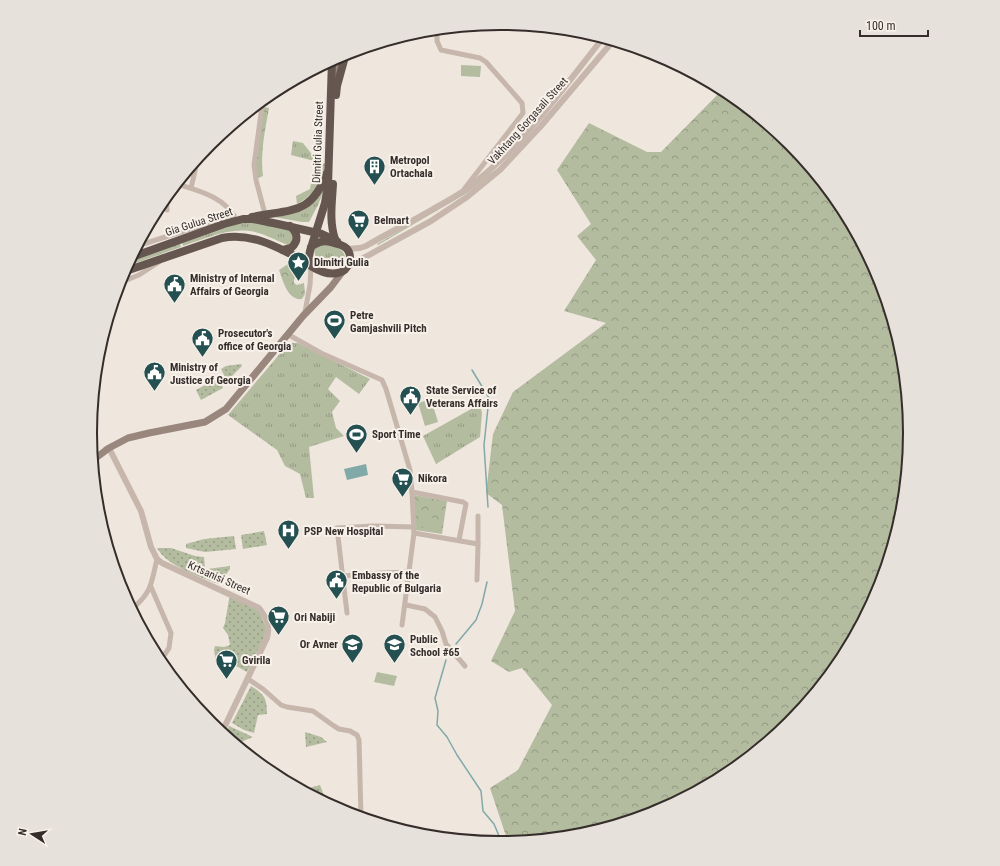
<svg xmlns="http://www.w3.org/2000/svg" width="1000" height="866" font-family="'Roboto Condensed',sans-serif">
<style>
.grass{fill:url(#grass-tufts)}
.forest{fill:url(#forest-crowns)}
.park{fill:url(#park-dots)}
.pitch{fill:#b4bca0}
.water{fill:#81a9a8}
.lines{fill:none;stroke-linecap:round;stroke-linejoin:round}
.stream{stroke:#81a9a8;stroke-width:1.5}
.minor{stroke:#c6b6ac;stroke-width:5}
.tertiary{stroke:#c6b6ac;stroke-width:6}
.secondary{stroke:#99867d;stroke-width:7}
.trunk{stroke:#655650;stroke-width:8}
.labels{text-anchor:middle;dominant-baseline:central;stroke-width:4;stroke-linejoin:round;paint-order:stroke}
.street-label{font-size:11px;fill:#352d2a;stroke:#f7f1ea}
.poi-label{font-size:11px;font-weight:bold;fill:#352d2a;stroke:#f7f1ea;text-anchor:start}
.rim{fill:none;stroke:#352d2a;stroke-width:2}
</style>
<defs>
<pattern id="grass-tufts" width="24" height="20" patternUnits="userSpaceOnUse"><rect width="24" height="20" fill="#b4bca0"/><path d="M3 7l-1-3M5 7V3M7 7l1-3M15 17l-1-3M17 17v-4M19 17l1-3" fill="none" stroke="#939983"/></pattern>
<pattern id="forest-crowns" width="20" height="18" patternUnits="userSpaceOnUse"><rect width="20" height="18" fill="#b4bca0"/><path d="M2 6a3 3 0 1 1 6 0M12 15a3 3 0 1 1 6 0" fill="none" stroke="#939983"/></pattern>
<pattern id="park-dots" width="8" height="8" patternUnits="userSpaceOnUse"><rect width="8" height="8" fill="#b4bca0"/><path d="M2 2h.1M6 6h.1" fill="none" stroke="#939983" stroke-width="1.8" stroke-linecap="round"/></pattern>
</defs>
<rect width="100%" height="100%" fill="#efe6de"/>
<g class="grass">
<polygon points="293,141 303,143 318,162 291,155"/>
<path d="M324,190L318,205L309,222H302L268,216C282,214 300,214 311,205C316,201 320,195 324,190Z"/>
<path d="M255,221L291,230L295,235L291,243L288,245C275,240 263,233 250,231C227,228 204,239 183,246L182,243L236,223Z"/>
<polygon points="180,243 181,247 127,266 129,261"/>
<path d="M319,243C325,244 332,245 338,248C354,256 340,276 316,258L314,251Z"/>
<polygon points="289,343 298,343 370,379 359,394 336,377 328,389 340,401 332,412 336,428 344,436 309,447 314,498 306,498 300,474 285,466 277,450 228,415"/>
<polygon points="480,404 482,413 480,437 436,464 423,436"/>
</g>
<g class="forest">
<polygon points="723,89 728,92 790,143 841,205 879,276 902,353 910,433 902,513 879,590 841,661 790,723 728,774 657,812 580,835 508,842 490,788 518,770 552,705 522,668 509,672 491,661 515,611 502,505 486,493 493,434 513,392 606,323 564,311 596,260 577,236 591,224 557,170 589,123 647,152 661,152"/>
<path d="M264,107L269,108C265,131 260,153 263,176L256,179L255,165Z"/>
<polygon points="529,134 499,168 467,193 378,245 377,244 463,194 499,167"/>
<path d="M315,162L320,164L327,163C326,180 312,196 297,204L296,196L310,189Z"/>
<path d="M288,264L295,267L302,275L300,277H295L294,280V283L297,285L304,283L305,294L302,299C288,301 283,281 279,270Z"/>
<polygon points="414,495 447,501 442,534 415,530"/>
</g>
<g class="park">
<polygon points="241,364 242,366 227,381 221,369 226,366"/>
<polygon points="218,378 223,388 201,400 196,390"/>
<polygon points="264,531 267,545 243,549 241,535"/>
<polygon points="234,536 236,549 205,552 186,548 186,544 204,539"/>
<path d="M157,548H171L195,556L204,557L205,568L207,569L230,566V569L219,584C200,577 167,566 157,548Z"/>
<polygon points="231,597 256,609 260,613 265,625 265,636 247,672 229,662 216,660 214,650 215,646 224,647 230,645 228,635 223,628 225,623 229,599"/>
<path d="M251,686C264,695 267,697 267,714L258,715L254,733L244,730L232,723Z"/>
<polygon points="229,726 253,737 236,744 226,736"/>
<polygon points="305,732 321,737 327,742 306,747"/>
<polygon points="320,785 325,798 320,799 302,790"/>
</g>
<g class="pitch">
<polygon points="461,65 481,66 480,77 461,76"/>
<polygon points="431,399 438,422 425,426 418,403"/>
<polygon points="420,516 436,518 434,529 419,526"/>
<polygon points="377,672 397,676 394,686 374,682"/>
</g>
<polygon class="water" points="366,464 368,475 347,480 344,469"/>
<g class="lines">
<g class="stream">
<polyline points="472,370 489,398 484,445 488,507"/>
<polyline points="456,644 476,620 482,604 487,582"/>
<polyline points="446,660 435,698 438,711 437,725 447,737 457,755 481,791 483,811 494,824 502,843"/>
</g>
<g class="minor">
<polyline points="437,29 437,41 441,50 480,58 486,62 522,103 523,113 465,188"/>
<polyline points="263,99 254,165 256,180 265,214"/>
<path d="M177,184C196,190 226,197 234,218"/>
<polyline points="191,188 198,158"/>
<polyline points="166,196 167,210"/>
<polyline points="137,246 234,215"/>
<polyline points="119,283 139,275 159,262"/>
<polyline points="305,312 310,285 311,266"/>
<polyline points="289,335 321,353 382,380 386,389 410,470 412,492 414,533 402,625"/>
<polyline points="412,492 463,502 466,504 459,540"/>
<polyline points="414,533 478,544 478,516"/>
<polyline points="343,576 382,573 410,572"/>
<polyline points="477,580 478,544"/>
<polyline points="151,587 171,633 169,648 165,654"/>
<polyline points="406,605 425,609 435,617 442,631 446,644 465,666"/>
<path d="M132,609C152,592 151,584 157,559"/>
<polyline points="347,613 337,528 373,526 414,527"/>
<polyline points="248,679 263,689 281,705 287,707 313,711 334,726 339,729 350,731 357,735 359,740 361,817"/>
</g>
<g class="tertiary">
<path d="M347,249L360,248L366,246C388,233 411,222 433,209C442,204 453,198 462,192C519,152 560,92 603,38"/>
<polyline points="347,267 431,221 467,197 500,170 541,126 613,41"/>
<path d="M106,449L109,448L141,511L151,547L157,559L162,563L259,608C267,618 270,626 267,638L222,732"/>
</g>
<g class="secondary">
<polyline points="337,78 338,57"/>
<polyline points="93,460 109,448 128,438 149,433 205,422 226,409 303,316 331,287 343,271"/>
</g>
<g class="trunk">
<polyline points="336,95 337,86 346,53"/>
<path d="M333,184C332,203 329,221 335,239"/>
<path d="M252,217C290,209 311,216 327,173"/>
<path d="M311,247C317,242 323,240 331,242C336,244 342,244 346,248C354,255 349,271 338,273C329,275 319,271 311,266L309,257L310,251L325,203L328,185L332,60"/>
<path d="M283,250L291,248C299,241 298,233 290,226"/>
<polyline points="132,257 224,224 243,219 253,219 278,224 322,234 337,241"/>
<path d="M123,272L222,238C255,232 282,250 310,264"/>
</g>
</g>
<defs>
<symbol id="building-pin" viewBox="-11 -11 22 30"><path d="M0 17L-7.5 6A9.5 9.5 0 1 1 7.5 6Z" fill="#245051" stroke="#f7f1ea"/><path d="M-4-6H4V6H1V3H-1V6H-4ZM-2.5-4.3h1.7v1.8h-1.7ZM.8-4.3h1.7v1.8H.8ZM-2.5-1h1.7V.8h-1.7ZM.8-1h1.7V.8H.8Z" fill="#fff"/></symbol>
<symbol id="supermarket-pin" viewBox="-11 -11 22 30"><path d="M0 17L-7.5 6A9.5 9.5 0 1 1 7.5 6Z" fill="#245051" stroke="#f7f1ea"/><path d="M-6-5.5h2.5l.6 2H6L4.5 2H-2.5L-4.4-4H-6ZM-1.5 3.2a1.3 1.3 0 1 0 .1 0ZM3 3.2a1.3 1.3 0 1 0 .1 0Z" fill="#fff"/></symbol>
<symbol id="sight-pin" viewBox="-11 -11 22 30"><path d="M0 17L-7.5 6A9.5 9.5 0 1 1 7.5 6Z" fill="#245051" stroke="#f7f1ea"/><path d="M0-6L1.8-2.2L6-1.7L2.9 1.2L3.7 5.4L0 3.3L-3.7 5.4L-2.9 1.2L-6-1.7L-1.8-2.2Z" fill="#fff"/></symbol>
<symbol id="civic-pin" viewBox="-11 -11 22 30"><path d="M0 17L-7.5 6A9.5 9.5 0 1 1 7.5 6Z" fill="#245051" stroke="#f7f1ea"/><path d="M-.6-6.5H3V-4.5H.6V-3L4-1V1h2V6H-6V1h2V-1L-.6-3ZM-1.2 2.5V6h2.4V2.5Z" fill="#fff"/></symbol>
<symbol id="stadium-pin" viewBox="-11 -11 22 30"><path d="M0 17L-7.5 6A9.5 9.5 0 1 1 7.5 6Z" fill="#245051" stroke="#f7f1ea"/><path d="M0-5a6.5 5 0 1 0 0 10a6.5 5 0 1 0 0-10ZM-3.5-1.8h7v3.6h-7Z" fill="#fff"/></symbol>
<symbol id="hospital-pin" viewBox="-11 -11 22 30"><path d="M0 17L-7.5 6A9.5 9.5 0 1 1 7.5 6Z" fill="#245051" stroke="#f7f1ea"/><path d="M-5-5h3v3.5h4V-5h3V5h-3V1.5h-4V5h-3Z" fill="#fff"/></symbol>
<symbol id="school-pin" viewBox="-11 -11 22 30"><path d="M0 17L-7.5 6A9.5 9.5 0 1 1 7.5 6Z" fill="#245051" stroke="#f7f1ea"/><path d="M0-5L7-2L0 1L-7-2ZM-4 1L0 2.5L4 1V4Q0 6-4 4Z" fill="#fff"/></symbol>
</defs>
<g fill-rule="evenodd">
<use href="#building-pin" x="362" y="154" width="25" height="34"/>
<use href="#supermarket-pin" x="346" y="208" width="25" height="34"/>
<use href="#sight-pin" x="286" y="250" width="25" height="34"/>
<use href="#civic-pin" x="162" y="272" width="25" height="34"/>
<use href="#stadium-pin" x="322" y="308" width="25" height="34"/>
<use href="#civic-pin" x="190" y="326" width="25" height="34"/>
<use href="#civic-pin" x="142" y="360" width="25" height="34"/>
<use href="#civic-pin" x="398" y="384" width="25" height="34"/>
<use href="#stadium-pin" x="344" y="422" width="25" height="34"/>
<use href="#supermarket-pin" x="390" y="466" width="25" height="34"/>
<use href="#hospital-pin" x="276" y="518" width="25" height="34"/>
<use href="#civic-pin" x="324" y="568" width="25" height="34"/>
<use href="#supermarket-pin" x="266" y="604" width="25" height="34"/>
<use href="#school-pin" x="340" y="632" width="25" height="34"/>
<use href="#school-pin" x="382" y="632" width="25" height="34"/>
<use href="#supermarket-pin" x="214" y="648" width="25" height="34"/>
</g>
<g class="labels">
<g class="street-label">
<text transform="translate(528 121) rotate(-48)">Vakhtang Gorgasali Street</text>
<text transform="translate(318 142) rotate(-88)">Dimitri Gulia Street</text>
<text transform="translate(199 222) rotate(-18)">Gia Gulua Street</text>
<text transform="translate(219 578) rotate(24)">Krtsanisi Street</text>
</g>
<g class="poi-label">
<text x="390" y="160">Metropol<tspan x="390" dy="13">Ortachala</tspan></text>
<text x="374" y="220">Belmart</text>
<text x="314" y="262">Dimitri Gulia</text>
<text x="190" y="278">Ministry of Internal<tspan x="190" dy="13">Affairs of Georgia</tspan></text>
<text x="350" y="315">Petre<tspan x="350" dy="13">Gamjashvili Pitch</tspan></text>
<text x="218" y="333">Prosecutor's<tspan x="218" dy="13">office of Georgia</tspan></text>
<text x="170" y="367">Ministry of<tspan x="170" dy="13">Justice of Georgia</tspan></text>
<text x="426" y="390">State Service of<tspan x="426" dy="13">Veterans Affairs</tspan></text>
<text x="372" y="434">Sport Time</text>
<text x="418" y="478">Nikora</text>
<text x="304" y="531">PSP New Hospital</text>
<text x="352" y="575">Embassy of the<tspan x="352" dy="13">Republic of Bulgaria</tspan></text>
<text x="294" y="617">Ori Nabiji</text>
<text x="410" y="639">Public<tspan x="410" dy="13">School #65</tspan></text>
<text x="338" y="644" text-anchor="end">Or Avner</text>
<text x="242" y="660">Gvirila</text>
</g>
</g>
<path d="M0 0H1000V866H0ZM97 433a403 403 0 1 1 806 0a403 403 0 1 1-806 0Z" fill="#e7e1db" fill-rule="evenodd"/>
<path class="rim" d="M97 433a403 403 0 1 1 806 0a403 403 0 1 1-806 0Z"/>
<g transform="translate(32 834) rotate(282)" stroke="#f7f1ea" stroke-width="3" paint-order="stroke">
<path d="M0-3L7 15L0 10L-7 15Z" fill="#352d2a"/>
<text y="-6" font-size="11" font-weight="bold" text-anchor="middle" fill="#352d2a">N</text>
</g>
<path d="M860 30v6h68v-6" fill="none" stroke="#352d2a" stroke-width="2"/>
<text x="866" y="30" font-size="12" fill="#352d2a" stroke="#f7f1ea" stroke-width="3" paint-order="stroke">100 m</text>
</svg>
